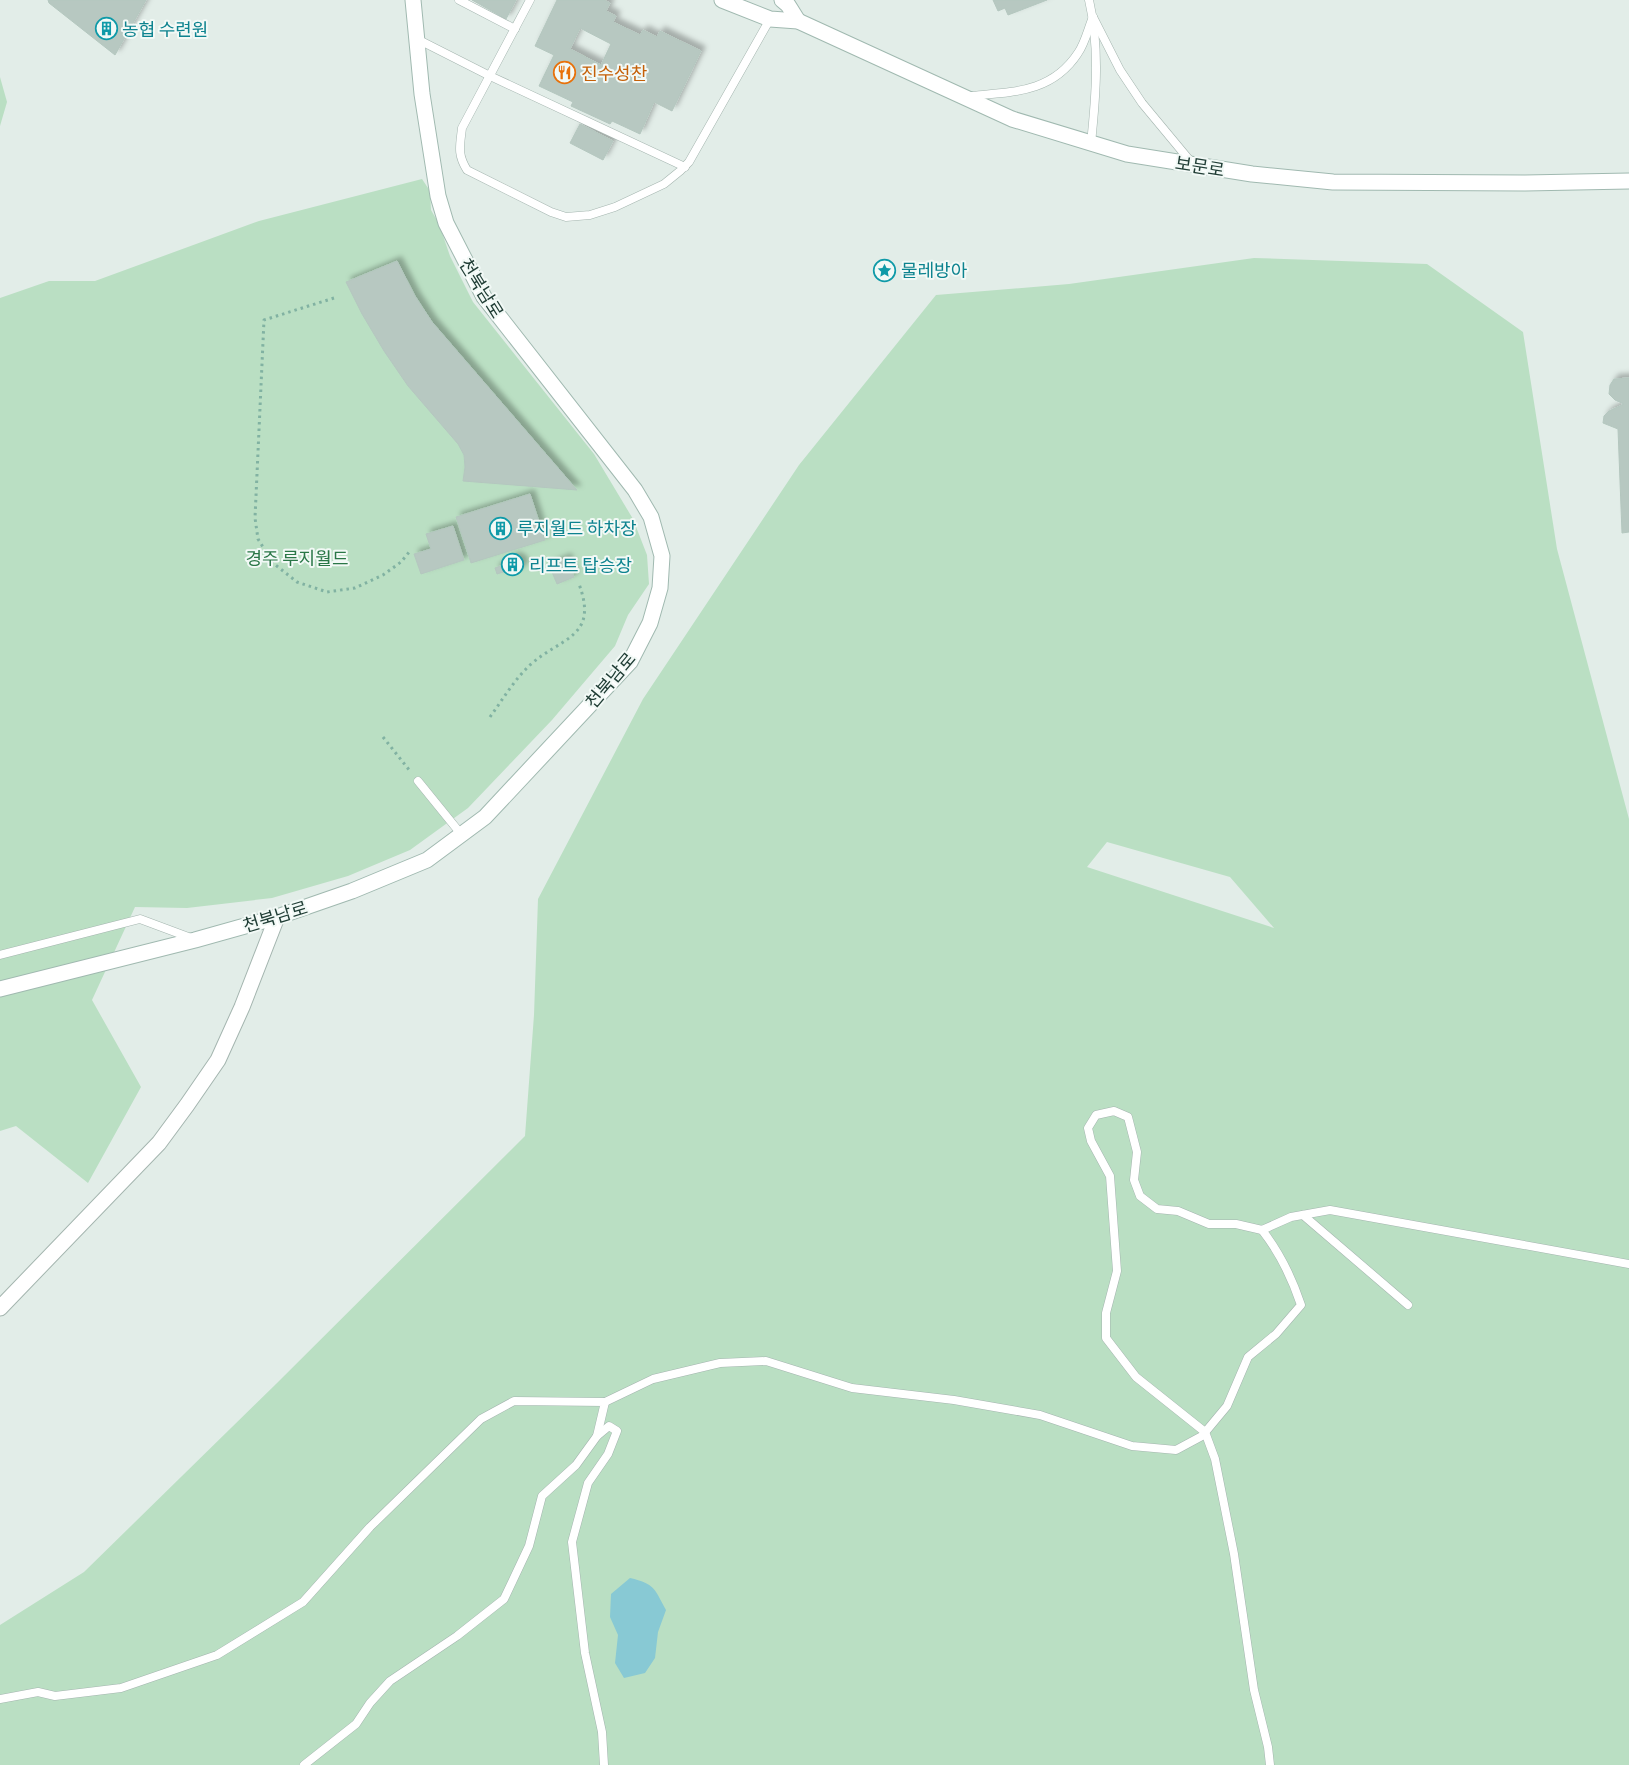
<svg xmlns="http://www.w3.org/2000/svg" width="1629" height="1765" font-family="Barlow,'Noto Sans KR',sans-serif">
<style>
.green{fill:#badfc3;fill-rule:evenodd}
.water{fill:#88c9d4}
.building{fill:#b7c8c1;stroke:#b4c7bf;fill-rule:evenodd;filter:url(#shadow)}
.lines{fill:none;stroke-linecap:round;stroke-linejoin:round}
.lane-casing{stroke:#a4b5af;stroke-width:9}
.street-casing{stroke:#a4b5af;stroke-width:17}
.secondary-casing{stroke:#a0b9b0;stroke-width:17}
.path{stroke:#81b2a2;stroke-width:3;stroke-dasharray:2.5 4;stroke-linecap:butt}
.lane{stroke:#fff;stroke-width:8}
.street{stroke:#fff;stroke-width:15}
.secondary{stroke:#fff;stroke-width:15}
.labels{text-anchor:middle;dominant-baseline:central;stroke-width:4;stroke-linejoin:round;paint-order:stroke}
.culture-label{font-size:18px;fill:#0d838f;stroke:#f2f9f6;text-anchor:start}
.food-label{font-size:18px;fill:#c56008;stroke:#f2f9f6;text-anchor:start}
.street-label{font-size:18px;fill:#213e36;stroke:#f2f9f6}
.park-label{font-size:18px;fill:#2a7747;stroke:#f2f9f6}
</style>
<defs>
<filter id="shadow"><feDropShadow dx="4.5" dy="-4.5" stdDeviation="2.5" flood-color="#0004"/></filter>
</defs>
<rect width="100%" height="100%" fill="#e2ede8"/>
<g class="green">
<polygon points="0,77 7,102 0,126"/>
<polygon points="422,179 430,191 431,210 439,224 450,256 473,302 594,454 633,519 647,555 649,584 628,615 615,646 552,720 468,808 410,850 348,876 272,898 187,908 135,907 92,1000 141,1087 88,1183 16,1126 0,1131 0,298 49,281 95,281 259,221"/>
<path d="M1254,258L1427,264L1523,332L1557,549L1629,819V1765H0V1625L84,1572L275,1385L525,1136L534,1015L538,899L643,699L799,465L936,295L1069,284ZM1107,842L1230,877L1274,928L1087,867Z"/>
</g>
<path class="water" d="M630,1578C655,1584 654,1588 666,1610L658,1632L655,1658L645,1673L624,1678L615,1663L618,1635L610,1617L611,1594Z"/>
<g class="building">
<polygon points="48,0 146,0 115,55 49,3"/>
<polygon points="472,0 516,0 506,19"/>
<path d="M557,0H604L610,3L606,11L616,16L613,22L640,35L643,30L657,37L660,31L701,51L672,111L654,102L640,134L612,121L610,124L571,106L573,102L539,86L554,55L535,46ZM580,28L611,44L601,65L570,49Z"/>
<polygon points="993,0 1047,0 1008,15 1005,8 998,11"/>
<polygon points="580,124 613,141 603,160 570,143"/>
<polygon points="397,261 415,296 432,322 577,490 463,481 465,467 464,455 458,444 408,386 384,351 362,314 346,282"/>
<polygon points="1629,378 1629,532 1622,533 1618,429 1603,423 1604,416 1609,411 1624,404 1615,400 1609,394 1610,385 1614,379"/>
<polygon points="530,494 545,540 471,563 456,517"/>
<polygon points="453,526 464,560 421,574 414,554 431,549 426,534"/>
<polygon points="516,557 520,559 523,562 523,567 520,570 516,572 510,570 497,574 495,568 508,563 511,558"/>
<polygon points="567,558 574,577 557,584 549,565"/>
</g>
<g class="lines">
<defs>
<g id="lane">
<polyline points="459,0 515,29"/>
<path d="M530,0L462,128C460,146 457,154 467,170L551,212L566,217L590,215L615,207L664,184L680,171L689,162L770,19"/>
<path d="M1089,0C1100,47 1096,96 1091,143"/>
<polyline points="1093,17 1120,70 1142,103 1191,162"/>
<polyline points="417,39 490,76 685,167"/>
<path d="M970,96C1012,92 1052,93 1078,53C1085,43 1088,29 1093,17"/>
<polyline points="418,781 461,834"/>
<polyline points="0,955 140,919 191,938"/>
<polyline points="1303,1215 1408,1305"/>
<polyline points="1262,1230 1236,1224 1209,1224 1178,1211 1157,1209 1140,1196 1134,1180 1137,1152 1128,1117 1114,1111 1096,1115 1088,1128 1091,1141 1110,1176 1117,1271 1106,1313 1106,1338 1136,1377 1205,1432 1215,1459 1234,1554 1254,1690 1268,1747 1270,1765"/>
<path d="M605,1402L653,1379L720,1363L766,1361L852,1388L954,1400L1040,1415L1132,1446L1176,1450L1202,1436L1227,1406L1248,1357L1276,1334L1301,1305C1292,1278 1280,1253 1262,1230L1291,1217L1330,1210L1629,1264"/>
<polyline points="597,1436 609,1426 617,1431 608,1454 588,1483 572,1542 585,1653 602,1732 604,1765"/>
<polyline points="0,1699 38,1692 55,1696 121,1688 217,1655 303,1602 370,1527 481,1419 514,1401 605,1402 597,1436 576,1465 542,1496 529,1546 504,1599 457,1636 390,1681 370,1703 356,1724 304,1765"/>
</g>
<polyline id="street" points="0,1308 159,1143 187,1105 218,1060 242,1007 277,917"/>
<g id="secondary">
<polyline points="722,0 770,19 798,21 1012,119 1127,154 1252,174 1333,182 1525,183 1629,181"/>
<polyline points="782,0 788,5 798,21"/>
<polyline points="0,989 195,940 277,917 352,891 427,860 485,817 630,662 650,623 660,588 662,556 651,517 635,490 484,297 446,223 438,196 422,94 413,0"/>
</g>
</defs>
<use href="#lane" class="lane-casing"/>
<use href="#street" class="street-casing"/>
<use href="#secondary" class="secondary-casing"/>
<g class="path">
<polyline points="334,298 264,320 255,518 258,539 273,563 297,582 327,592 355,588 383,575 401,562 410,551"/>
<path d="M490,717C503,699 514,680 530,665C561,637 599,638 579,584"/>
<polyline points="383,737 410,771"/>
</g>
<use href="#lane" class="lane"/>
<use href="#street" class="street"/>
<use href="#secondary" class="secondary"/>
</g>
<defs>
<symbol id="building-ring" viewBox="-11 -11 22 22"><circle r="9.5" fill="#f2f9f6" stroke="#0f9aa8" stroke-width="1.5"/><path d="M-4-6H4V6H1V3H-1V6H-4ZM-2.5-4.3h1.7v1.8h-1.7ZM.8-4.3h1.7v1.8H.8ZM-2.5-1h1.7V.8h-1.7ZM.8-1h1.7V.8H.8Z" fill="#0f9aa8"/></symbol>
<symbol id="restaurant-ring" viewBox="-11 -11 22 22"><circle r="9.5" fill="#f2f9f6" stroke="#e8710a" stroke-width="1.5"/><path d="M-5-6h1v4h1v-4h1v4h1v-4h1v5L-1.5 .5V6h-2V.5L-5-1ZM5-6V6H3V1.5H1.5Q1.5-4 5-6Z" fill="#e8710a"/></symbol>
<symbol id="sight-ring" viewBox="-11 -11 22 22"><circle r="9.5" fill="#f2f9f6" stroke="#0f9aa8" stroke-width="1.5"/><path d="M0-6L1.8-2.2L6-1.7L2.9 1.2L3.7 5.4L0 3.3L-3.7 5.4L-2.9 1.2L-6-1.7L-1.8-2.2Z" fill="#0f9aa8"/></symbol>
</defs>
<g fill-rule="evenodd">
<use href="#building-ring" x="94" y="16" width="25" height="25"/>
<use href="#restaurant-ring" x="552" y="60" width="25" height="25"/>
<use href="#sight-ring" x="872" y="258" width="25" height="25"/>
<use href="#building-ring" x="488" y="516" width="25" height="25"/>
<use href="#building-ring" x="500" y="552" width="25" height="25"/>
</g>
<g class="labels">
<g class="culture-label">
<text x="122" y="29">농협 수련원</text>
<text x="901" y="270">물레방아</text>
<text x="517" y="528">루지월드 하차장</text>
<text x="529" y="565">리프트 탑승장</text>
</g>
<g class="food-label">
<text x="581" y="73">진수성찬</text>
</g>
<g class="street-label">
<text transform="translate(1200 166) rotate(9)">보문로</text>
<text transform="translate(482 288) rotate(58)">천북남로</text>
<text transform="translate(610 680) rotate(-50)">천북남로</text>
<text transform="translate(275 916) rotate(-17)">천북남로</text>
</g>
<g class="park-label">
<text x="297" y="558">경주 루지월드</text>
</g>
</g>
</svg>
